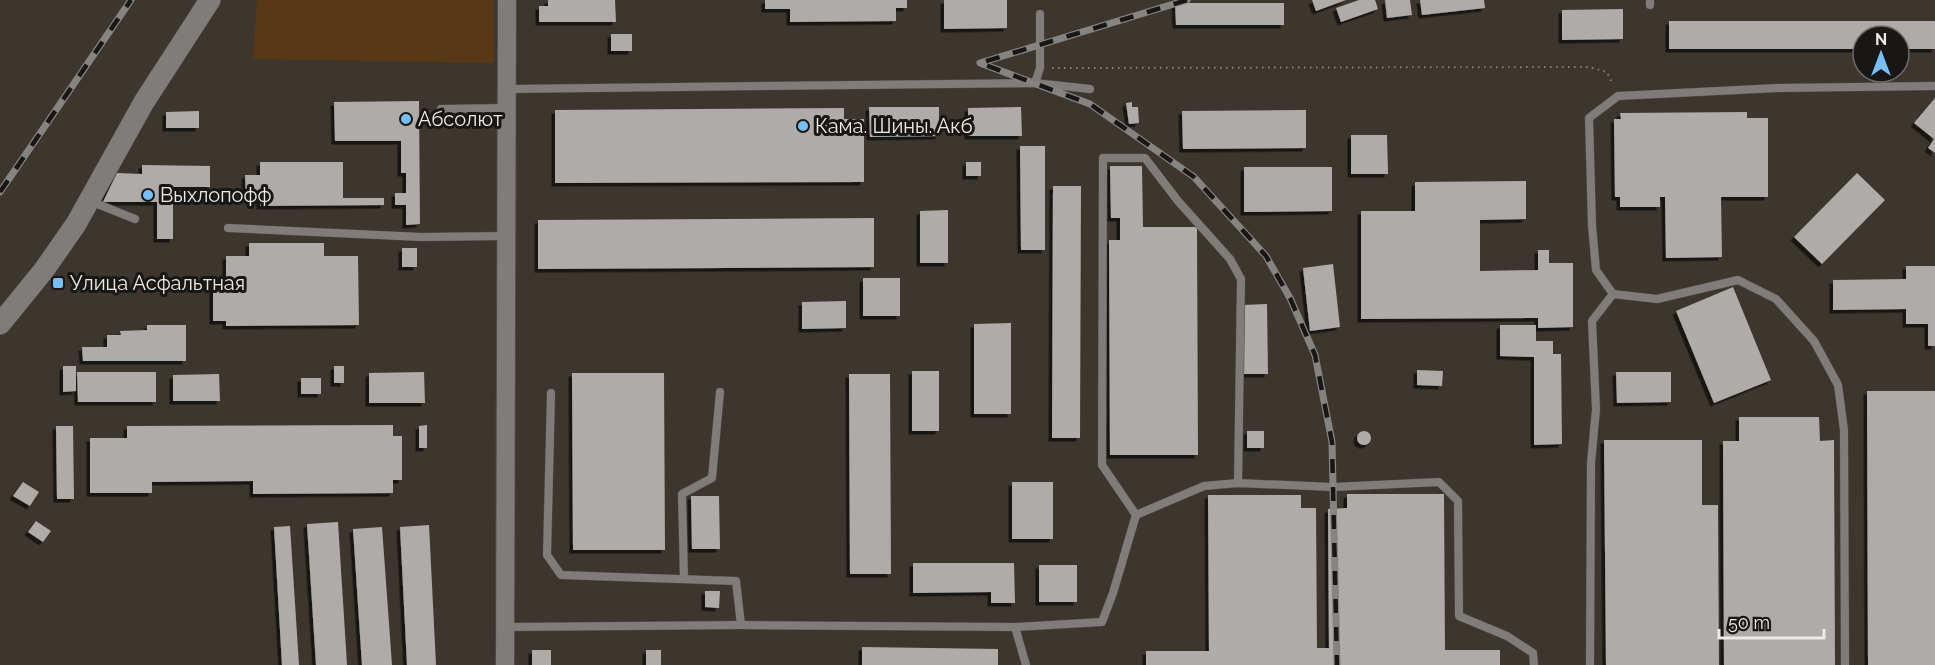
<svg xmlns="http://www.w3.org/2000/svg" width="1935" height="665" font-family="Raleway,sans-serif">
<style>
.built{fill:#3d362e;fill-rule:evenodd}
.green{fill:#583815}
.building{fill:#afaba8;filter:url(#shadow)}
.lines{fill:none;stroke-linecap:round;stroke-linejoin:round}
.service-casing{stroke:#4c4a47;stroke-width:9}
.tertiary-casing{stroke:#4c4a47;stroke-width:20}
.secondary-casing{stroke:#4c4a47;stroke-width:22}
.path{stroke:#888583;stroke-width:2;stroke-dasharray:1.5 4.5;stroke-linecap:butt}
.service{stroke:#807c79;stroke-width:8}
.tertiary{stroke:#807c79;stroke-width:18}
.secondary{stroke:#807c79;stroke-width:21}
.rail-casing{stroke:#868481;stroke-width:7}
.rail{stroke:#181715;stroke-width:4.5;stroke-dasharray:14;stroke-linecap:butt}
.poi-dot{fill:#76c0f7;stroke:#181715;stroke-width:2}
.labels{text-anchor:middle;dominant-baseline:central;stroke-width:6;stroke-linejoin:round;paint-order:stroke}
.poi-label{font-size:20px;fill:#eceae8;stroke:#181715;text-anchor:start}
</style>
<defs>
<filter id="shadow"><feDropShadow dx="-3.5" dy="3.5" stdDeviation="0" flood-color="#0009"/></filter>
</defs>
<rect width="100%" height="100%" fill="#312e2b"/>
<path class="built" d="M0,0H1935V665H0ZM1863,36H1899V72H1863Z"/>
<polygon class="green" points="257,0 493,0 494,63 253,59"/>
<g class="building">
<polygon points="548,0 615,0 616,22 539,22 539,6 548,6"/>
<polygon points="765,0 907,0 907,8 896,8 896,21 790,22 790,9 765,9"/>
<polygon points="944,0 1007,0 1007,28 944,29"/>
<polygon points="1312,0 1346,0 1316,11"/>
<polygon points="1359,0 1375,0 1378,9 1341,22 1336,8"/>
<polygon points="1385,0 1410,0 1412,15 1387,18"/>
<polygon points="1420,0 1484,0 1485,8 1422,15"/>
<polygon points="1175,3 1284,3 1284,25 1176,25"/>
<polygon points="1623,9 1623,39 1562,40 1562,10"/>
<polygon points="1669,21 1935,21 1935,49 1899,49 1899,36 1863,36 1863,49 1669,49"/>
<rect x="611" y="34" width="21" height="17"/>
<polygon points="1935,98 1935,153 1928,148 1934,139 1914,123"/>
<polygon points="419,101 420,224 406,225 406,205 395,205 395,193 406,193 406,173 401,173 401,141 335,141 334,102"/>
<polygon points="1132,102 1132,107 1138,107 1139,123 1129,124 1126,103"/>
<polygon points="869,107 939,107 939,136 870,137"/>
<polygon points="1021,107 1022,136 968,136 968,108"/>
<polygon points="844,108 844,119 864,119 864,182 555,183 555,110"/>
<polygon points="1306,110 1306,148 1183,149 1182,111"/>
<polygon points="199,111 199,128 166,128 166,112"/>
<polygon points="1747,112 1747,118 1768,118 1768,197 1721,197 1722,257 1666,258 1665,197 1660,197 1660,207 1620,207 1620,197 1615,197 1614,119 1621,119 1620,113"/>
<polygon points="1351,135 1387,135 1388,174 1351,174"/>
<polygon points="1020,146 1045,146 1045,250 1021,250"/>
<polygon points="260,162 343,162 343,198 384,198 384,205 260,206 260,198 246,198 245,175 260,175"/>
<rect x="966" y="162" width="15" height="14"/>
<polygon points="142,165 210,166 210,187 173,187 173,239 157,239 157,202 103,202 117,173 142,174"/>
<polygon points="1110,166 1142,166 1143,227 1197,227 1198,455 1110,455 1109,240 1120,240 1120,218 1111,218"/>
<polygon points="1244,167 1332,167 1332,211 1244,212"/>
<polygon points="1857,173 1885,200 1822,264 1794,237"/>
<polygon points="1526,181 1526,219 1480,220 1480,271 1538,270 1538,250 1549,250 1549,263 1573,263 1573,327 1538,328 1538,318 1361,319 1361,211 1415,211 1415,182"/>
<polygon points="1053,186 1081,186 1080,438 1052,438"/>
<polygon points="948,210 948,263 920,263 920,211"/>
<polygon points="874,218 874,267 538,269 538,220"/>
<polygon points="249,243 324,243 324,256 358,256 359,325 226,326 226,321 213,321 213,284 226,284 226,256 249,256"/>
<rect x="402" y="248" width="15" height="19"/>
<polygon points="1333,264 1340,327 1310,331 1303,268"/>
<polygon points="1906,266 1935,266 1935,346 1928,346 1928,324 1906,324 1906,309 1833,310 1833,280 1906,279"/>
<rect x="863" y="278" width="37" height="38"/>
<polygon points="1733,287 1771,380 1714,403 1676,311"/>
<polygon points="846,301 846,328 802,329 802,302"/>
<polygon points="1267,304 1268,374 1243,374 1243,305"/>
<polygon points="1011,323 1011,414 974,414 974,324"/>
<polygon points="147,325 186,325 186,361 83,361 82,347 107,347 107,335 121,335 120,331 147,330"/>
<polygon points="1500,325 1536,325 1536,341 1553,341 1553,354 1561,354 1562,444 1534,445 1534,357 1500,356"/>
<polygon points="63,366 76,366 76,391 63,392"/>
<rect x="334" y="366" width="10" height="17"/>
<polygon points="1417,370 1443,371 1442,386 1417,385"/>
<rect x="912" y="371" width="27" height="60"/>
<polygon points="77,372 156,372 156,402 78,402"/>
<polygon points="424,372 425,403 369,403 369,373"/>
<polygon points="1616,372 1671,372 1671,402 1617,403"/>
<polygon points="572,373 664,373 665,550 573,550"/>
<polygon points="219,374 220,401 173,401 173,375"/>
<polygon points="849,374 890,374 891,574 850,574"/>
<rect x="301" y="378" width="20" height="16"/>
<polygon points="1867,391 1935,391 1935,665 1868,665"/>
<polygon points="1739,417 1819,417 1820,441 1834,440 1835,665 1724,665 1723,441 1739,441"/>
<polygon points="393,425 393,436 402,436 402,480 393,480 393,493 253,494 253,481 152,482 152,493 90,493 90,438 127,438 127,426"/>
<polygon points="427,425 427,448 419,448 419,426"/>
<polygon points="56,426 73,426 74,499 57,499"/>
<circle cx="1364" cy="438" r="7"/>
<rect x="1247" y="431" width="17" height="17"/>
<polygon points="1604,440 1702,440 1702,505 1718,505 1719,665 1606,665"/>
<polygon points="23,482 39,492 30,506 13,496"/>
<rect x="1012" y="482" width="41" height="57"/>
<polygon points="1347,494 1444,494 1445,650 1500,650 1500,665 1146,665 1146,651 1209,651 1208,495 1301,495 1301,508 1316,508 1317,648 1329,648 1328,509 1347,508"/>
<polygon points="691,496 719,496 720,549 692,549"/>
<polygon points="36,521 51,531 43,542 28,532"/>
<polygon points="338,522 347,665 316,665 307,524"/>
<polygon points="429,525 436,665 407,665 400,527"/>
<polygon points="290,526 299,665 282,665 274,527"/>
<polygon points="382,527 392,665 362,665 353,529"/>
<polygon points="913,563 1014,563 1015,603 991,603 991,592 913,593"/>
<rect x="1039" y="565" width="38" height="37"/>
<polygon points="705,591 720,591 719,608 705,607"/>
<polygon points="862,647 998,649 998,665 862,665"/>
<rect x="532" y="650" width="19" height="15"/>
<rect x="646" y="650" width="15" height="15"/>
</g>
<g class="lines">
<defs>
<g id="service">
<polyline points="1650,5 1650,0"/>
<polyline points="1035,83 1040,68 1040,14"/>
<polyline points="508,89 1035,83 1090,89"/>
<polyline points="441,109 505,108"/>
<polyline points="90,201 135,219"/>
<polyline points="228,228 421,237 506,236"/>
<polyline points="551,393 547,555 561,575 736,581 741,625"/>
<polyline points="1136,515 1102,465 1103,158 1145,158 1178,201 1230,259 1241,279 1238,483"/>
<polyline points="684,579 682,494 712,478 720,392"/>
<polyline points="506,627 741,625 1015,627 1102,622 1113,593 1136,515 1204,486 1238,483 1333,487 1439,482 1458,501 1459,616 1507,636 1533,653 1534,665"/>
<polyline points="1015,627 1026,665"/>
<polyline points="1590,665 1591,463 1596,409 1592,321 1613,294"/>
<polyline points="1845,665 1844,430 1838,385 1814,341 1776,299 1738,280 1657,299 1613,294 1596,270 1592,225 1589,118 1618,96 1778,88 1935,86"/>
</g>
<polyline id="tertiary" points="505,665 507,0"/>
<polyline id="secondary" points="0,324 44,270 76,224 144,102 210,0"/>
</defs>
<use href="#service" class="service-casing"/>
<use href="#tertiary" class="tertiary-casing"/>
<use href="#secondary" class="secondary-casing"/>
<polyline class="path" points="1052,68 1589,67 1607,72 1613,85"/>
<use href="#service" class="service"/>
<use href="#tertiary" class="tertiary"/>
<use href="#secondary" class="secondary"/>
<defs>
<g id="rail">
<polyline points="1187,0 980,63 1090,104 1194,177 1266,256 1290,298 1315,355 1332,442 1337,665"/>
<polyline points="0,192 131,0"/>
</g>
</defs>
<use href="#rail" class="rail-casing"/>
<use href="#rail" class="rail"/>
</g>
<g class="poi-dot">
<circle cx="406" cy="119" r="6"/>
<circle cx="803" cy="126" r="6"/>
<circle cx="148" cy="195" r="6"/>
<rect x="52" y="277" width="12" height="12" rx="3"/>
</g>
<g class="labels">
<g class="poi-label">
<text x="418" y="119">Абсолют</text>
<text x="815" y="126">Кама. Шины. Акб</text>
<text x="160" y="195">Выхлопофф</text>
<text x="70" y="283">Улица Асфальтная</text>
</g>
</g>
<g transform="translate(1881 54)"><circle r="28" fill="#181715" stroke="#6d6b69" stroke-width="1.5"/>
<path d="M0-4.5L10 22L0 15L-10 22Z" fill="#76c0f7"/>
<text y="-9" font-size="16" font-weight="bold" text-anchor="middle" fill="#eceae8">N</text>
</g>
<path d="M1719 629v9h105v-9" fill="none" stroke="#eceae8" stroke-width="3"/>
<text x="1728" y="629" font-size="18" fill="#eceae8" stroke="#181715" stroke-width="4.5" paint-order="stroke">50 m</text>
</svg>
